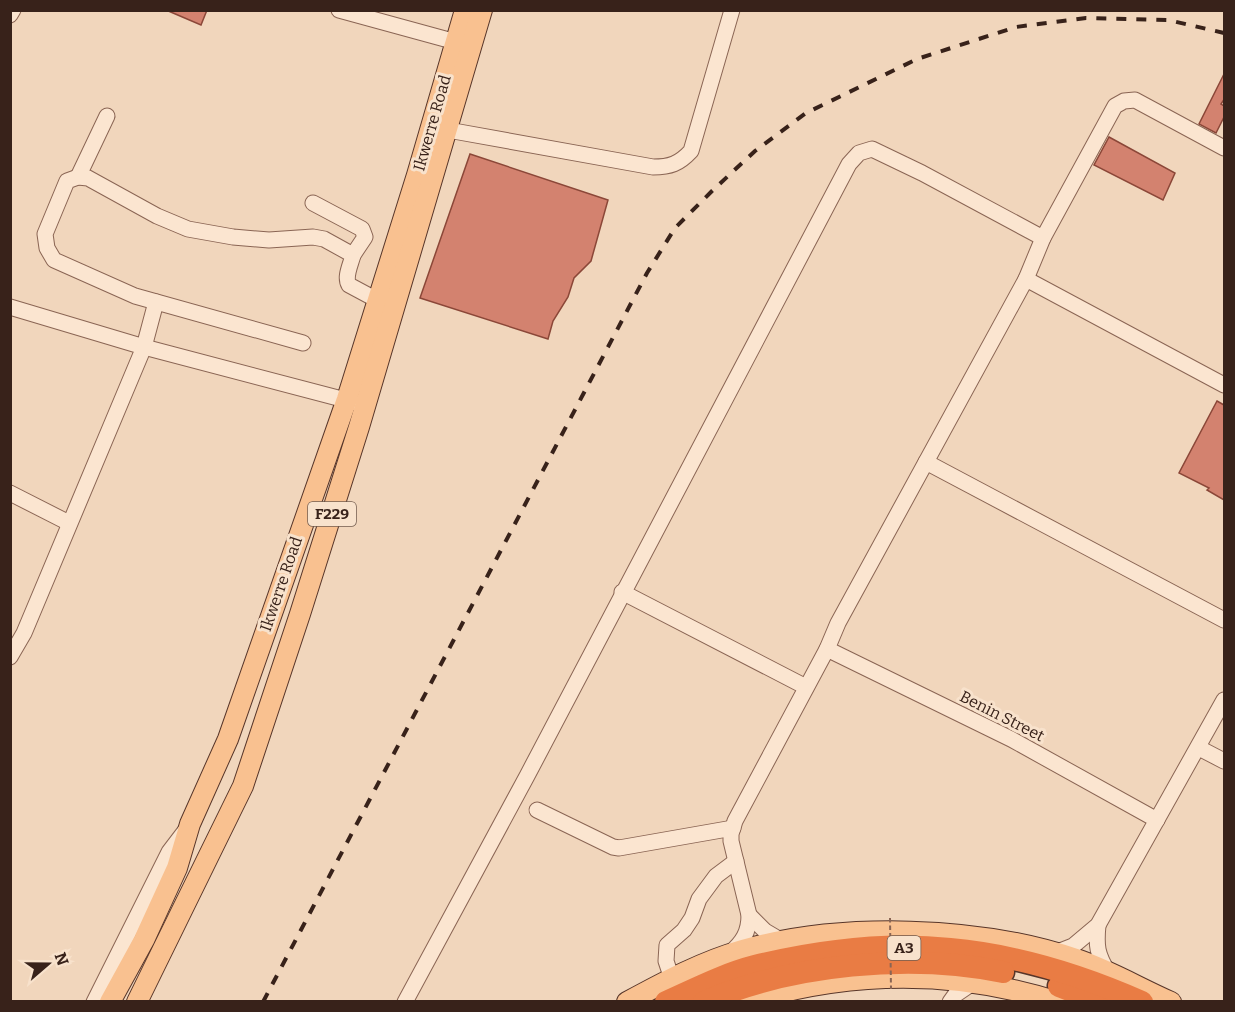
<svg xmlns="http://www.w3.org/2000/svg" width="1235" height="1012" font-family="Bitter,serif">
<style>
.building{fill:#d3826f;stroke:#8b4738;stroke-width:1.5}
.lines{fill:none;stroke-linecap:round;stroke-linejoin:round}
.minor-casing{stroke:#8a6554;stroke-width:17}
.major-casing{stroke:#573529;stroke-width:22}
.highway-casing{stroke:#573529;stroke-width:25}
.minor{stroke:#fbe5d0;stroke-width:15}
.major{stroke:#f9c190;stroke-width:20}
.highway{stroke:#e97c44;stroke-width:22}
.rail{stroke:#38221a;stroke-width:4;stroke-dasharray:10 10;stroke-linecap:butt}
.path-bridge{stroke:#8a6554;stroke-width:2;stroke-dasharray:4.5 3;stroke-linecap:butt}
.labels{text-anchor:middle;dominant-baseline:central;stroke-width:6;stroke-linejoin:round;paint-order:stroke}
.shield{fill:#f8e2cc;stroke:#725c4f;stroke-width:1.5}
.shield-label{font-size:15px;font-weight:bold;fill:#38221a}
.street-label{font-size:16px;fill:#38221a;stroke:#f8e2cc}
</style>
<rect width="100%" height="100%" fill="#f1d6bc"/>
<g class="building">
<polygon points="166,10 207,10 201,25"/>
<polygon points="1224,74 1224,102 1223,101 1221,104 1224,106 1224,117 1216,133 1199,124"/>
<polygon points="1109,137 1175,173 1163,200 1094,165"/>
<polygon points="470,154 608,200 591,261 574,278 568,297 553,321 548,339 420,298"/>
<polygon points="1217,401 1224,405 1224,500 1207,490 1209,488 1179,473"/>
</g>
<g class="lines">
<defs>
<g id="minor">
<polyline points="339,10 456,42"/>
<polyline points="10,15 13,10"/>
<path d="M448,130L653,167C670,167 679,164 691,151L732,10"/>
<polyline points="78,177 107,116"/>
<polyline points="313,203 362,229 365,237 353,255"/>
<polyline points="1026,279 1224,385"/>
<polyline points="10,307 144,347 357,403"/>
<path d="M303,343L135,296L54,260L47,248L45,234L67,181L78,177L88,178L157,216L188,229L233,237L269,240L313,237L324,239L353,255C351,264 344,277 349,285L377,300"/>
<polyline points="926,462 1224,620"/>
<polyline points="10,493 69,523"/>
<polyline points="622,592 806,687"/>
<polyline points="827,649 1011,739 1157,820"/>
<polyline points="10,657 24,633 144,347 156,302"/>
<polyline points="1199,748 1224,761"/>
<polyline points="537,810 613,847 619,848 733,828"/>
<polyline points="749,915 765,931 782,941"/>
<path d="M1098,925C1096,946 1097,954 1108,972"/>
<path d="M730,953C743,942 749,932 749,915L731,841V834L735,821L827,649L838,623L1026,279L1043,238L1115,106L1124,101L1135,100L1224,148"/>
<polyline points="1055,953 1073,946 1098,925 1224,700"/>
<polyline points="672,979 666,961 667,945 684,930 692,918 699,899 716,876 736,861"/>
<polyline points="94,1002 169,852 185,831"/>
<polyline points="405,1002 527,776 849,164 859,153 872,149 922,173 1043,238"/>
<polyline points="950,1002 955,995 974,982"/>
</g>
<g id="major">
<polyline points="110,1002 144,940 177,868 190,824 228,739 347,399 417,175 465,10"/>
<polyline points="137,1002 243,786 300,614 359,427 482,10"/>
<path d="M627,1002C664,982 703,961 743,950C842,922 979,926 1076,959C1109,970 1139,988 1171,1002"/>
<path d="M746,1002C850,970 954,969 1058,1002"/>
</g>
<g id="highway">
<polyline points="1059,986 1100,1002"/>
<path d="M666,1002C695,989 724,974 755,966C817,951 886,942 950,949C1017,955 1081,975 1142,1002"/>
<path d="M704,1002C792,964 910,953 1003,972"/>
</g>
</defs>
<use href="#minor" class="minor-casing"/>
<use href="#major" class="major-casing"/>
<use href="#highway" class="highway-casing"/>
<use href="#minor" class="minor"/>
<use href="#major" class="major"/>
<use href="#highway" class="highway"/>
<polyline class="rail" points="263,1002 647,273 675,228 712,191 755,151 806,113 917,59 1016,27 1086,18 1168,20 1224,33"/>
<polyline class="path-bridge" points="890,918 891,989"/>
</g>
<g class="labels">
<g class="shield">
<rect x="308" y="502" width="48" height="24" rx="4.5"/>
<rect x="887.5" y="936" width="33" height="24" rx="4.5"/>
</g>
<g class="shield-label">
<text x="332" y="514">F229</text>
<text x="904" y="948">A3</text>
</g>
<g class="street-label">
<text transform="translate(432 123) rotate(-74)">Ikwerre Road</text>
<text transform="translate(281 584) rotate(-71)">Ikwerre Road</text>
<text transform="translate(1002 716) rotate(27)">Benin Street</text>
</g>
</g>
<rect width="1235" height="1012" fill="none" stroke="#38221a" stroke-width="24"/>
<g transform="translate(48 964) rotate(70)" stroke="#f8e2cc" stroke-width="4.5" paint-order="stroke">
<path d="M0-4.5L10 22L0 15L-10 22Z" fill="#38221a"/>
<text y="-9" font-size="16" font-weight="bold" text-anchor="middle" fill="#38221a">N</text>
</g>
</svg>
